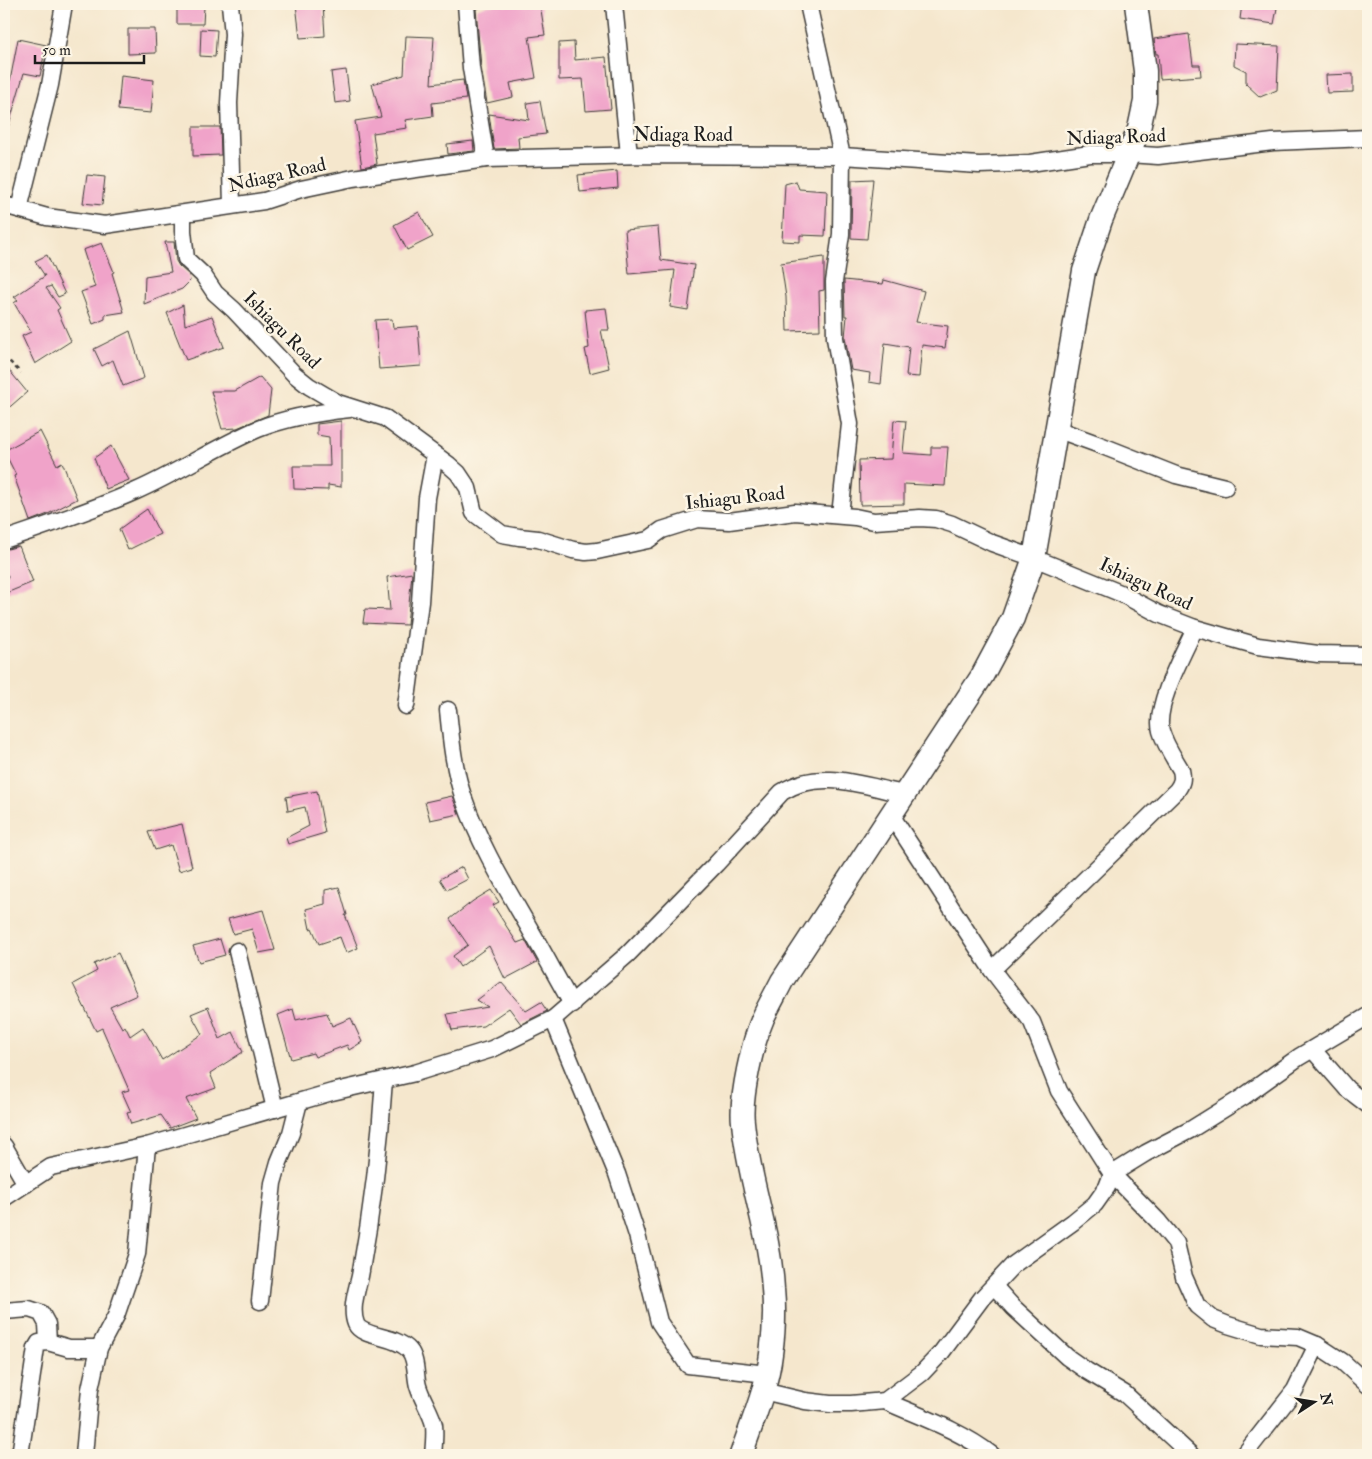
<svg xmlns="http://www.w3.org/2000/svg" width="1372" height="1459" font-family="'IM FELL Double Pica',serif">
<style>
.building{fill:#f0a3c9}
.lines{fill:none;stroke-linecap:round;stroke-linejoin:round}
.minor-casing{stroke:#3d3a37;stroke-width:19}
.secondary-casing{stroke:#3d3a37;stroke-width:25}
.path{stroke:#3d3a37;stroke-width:2.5;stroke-dasharray:4 4;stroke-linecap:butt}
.minor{stroke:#fff;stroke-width:16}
.secondary{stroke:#fff;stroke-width:22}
.labels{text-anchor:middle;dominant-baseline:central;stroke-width:5;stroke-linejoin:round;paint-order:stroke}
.street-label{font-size:19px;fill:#1c1c1c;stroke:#fcf5e5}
</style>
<rect width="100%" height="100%" fill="#fcf5e5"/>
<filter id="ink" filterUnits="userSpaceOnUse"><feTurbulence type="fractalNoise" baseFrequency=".02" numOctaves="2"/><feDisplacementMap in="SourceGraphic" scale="10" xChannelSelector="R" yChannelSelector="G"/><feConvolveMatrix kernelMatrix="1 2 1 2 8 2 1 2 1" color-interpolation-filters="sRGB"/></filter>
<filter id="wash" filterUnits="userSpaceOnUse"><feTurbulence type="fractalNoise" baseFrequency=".0096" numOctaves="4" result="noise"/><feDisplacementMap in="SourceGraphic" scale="20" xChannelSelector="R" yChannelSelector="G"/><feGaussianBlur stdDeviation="1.12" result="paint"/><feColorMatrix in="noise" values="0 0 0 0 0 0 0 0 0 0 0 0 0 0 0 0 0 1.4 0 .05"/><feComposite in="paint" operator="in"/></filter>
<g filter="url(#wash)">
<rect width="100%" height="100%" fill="#f5e7cd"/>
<g id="blocks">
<g class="building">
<polygon points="296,4 323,4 325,36 300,38"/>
<polygon points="505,4 505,6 540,4 545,35 529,37 536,78 510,83 513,97 487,103 481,67 476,9 484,6"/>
<polygon points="1242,4 1277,8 1274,24 1240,19"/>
<polygon points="177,7 204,7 203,24 177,24"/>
<polygon points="128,29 155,29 156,53 128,54"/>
<polygon points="201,29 217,30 215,57 200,56"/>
<polygon points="1189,34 1193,65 1200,65 1201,76 1160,79 1158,54 1156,54 1154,39"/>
<polygon points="406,36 434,37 431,84 463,80 466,99 432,103 433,116 405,120 407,128 373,133 377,164 362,167 355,121 381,117 372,84 404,75"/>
<polygon points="18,39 46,45 40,76 24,73 7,131 4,130 4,79 10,81"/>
<polygon points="574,42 575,60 606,57 611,109 586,111 583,79 559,80 559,43"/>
<polygon points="1235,44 1279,46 1277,90 1260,97 1246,84 1246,71 1234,65"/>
<polygon points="346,70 350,101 335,103 331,72"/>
<polygon points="1353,74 1353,92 1327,93 1326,75"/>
<polygon points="121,76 154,80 151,113 118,110"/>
<polygon points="540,101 546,134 518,137 519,148 494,149 489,114 529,120 527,103"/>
<polygon points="193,127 220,127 221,155 193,156"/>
<polygon points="473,141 474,151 448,154 447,144"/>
<polygon points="617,171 618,188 580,192 578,175"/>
<polygon points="87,175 105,177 102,205 83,203"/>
<polygon points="873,179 867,239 851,238 852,180"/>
<polygon points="796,181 799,189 827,191 825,236 800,235 800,242 782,241 785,184"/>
<polygon points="419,212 433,237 407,250 394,225"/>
<polygon points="658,227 661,260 694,265 688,310 670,307 675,270 629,274 625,230"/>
<polygon points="165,242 174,242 176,261 179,266 189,275 190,281 182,289 144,304 145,276 171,272"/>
<polygon points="102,243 114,272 112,273 124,312 105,315 105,319 93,324 81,292 95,287 83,250"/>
<polygon points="47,255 65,294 58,297 51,286 46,288 60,308 57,310 71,341 35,364 22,336 31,332 14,303 18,300 14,297 45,276 35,261"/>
<polygon points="824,257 824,290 819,291 820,330 787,331 786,297 781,263"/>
<polygon points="844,280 883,284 884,280 924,291 916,322 948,326 945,348 922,345 919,377 906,376 909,347 885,343 881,384 869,382 870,373 851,370 845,337 847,316 845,316"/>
<polygon points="183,305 185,325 212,316 224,347 186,360 167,313"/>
<polygon points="606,308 609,330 601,330 609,368 590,373 585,349 589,348 585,310"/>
<polygon points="392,319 393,328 418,326 421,366 379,369 375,320"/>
<polygon points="130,331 144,378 123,386 113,360 102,366 94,349"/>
<polygon points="4,364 27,392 4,412"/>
<polygon points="260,377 271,390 268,415 237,428 222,429 211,391 235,391"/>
<polygon points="894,420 906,421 903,453 931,455 931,447 948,447 945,486 904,484 904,504 860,505 859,460 891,459"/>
<polygon points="341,421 341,487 328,485 328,490 294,489 293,466 330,466 329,437 317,435 317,424"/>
<polygon points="40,431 57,465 62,462 77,499 48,514 30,521 14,476 16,475 4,451"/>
<polygon points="111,446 129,480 106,489 94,458"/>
<polygon points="147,509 160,534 128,550 119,529"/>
<polygon points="19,546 33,582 4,594 4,579 8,577 4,568 4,550"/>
<polygon points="412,573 407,625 363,623 365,609 390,610 387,577"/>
<polygon points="317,791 325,833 288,844 286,838 309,826 305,807 288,811 286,797"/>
<polygon points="452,796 459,814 430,820 425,802"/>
<polygon points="182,824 192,867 179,871 171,845 155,850 148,832"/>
<polygon points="462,867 468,879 447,890 440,879"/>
<polygon points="339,887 347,915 345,915 358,948 346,953 340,937 319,944 312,928 310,929 306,909 325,904 325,890"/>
<polygon points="491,890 499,902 493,905 517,943 525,940 537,962 505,979 489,946 460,967 453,956 468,945 450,919 473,901"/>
<polygon points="263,910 275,950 259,953 252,929 233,934 228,919"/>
<polygon points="220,939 225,955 199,962 193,946"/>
<polygon points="118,953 137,995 110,1007 122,1028 125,1026 130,1036 143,1027 162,1060 202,1034 191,1014 208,1007 220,1039 233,1032 243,1052 210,1073 216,1088 186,1099 196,1118 170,1128 161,1115 131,1124 127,1113 131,1112 122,1092 129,1090 102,1028 96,1031 73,984 97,971 94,964"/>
<polygon points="501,982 526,1011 541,1002 547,1011 521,1024 509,1008 483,1026 452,1030 447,1014 488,1007 477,1000"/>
<polygon points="293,1009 296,1020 327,1013 332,1026 351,1018 362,1042 349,1050 347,1045 315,1057 313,1053 291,1059 278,1015"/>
</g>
</g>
</g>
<g filter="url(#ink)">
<use href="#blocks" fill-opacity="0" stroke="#3d3a37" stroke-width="1"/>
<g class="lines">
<defs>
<g id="minor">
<polyline points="230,4 233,34 229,103 232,205"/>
<polyline points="466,4 471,68 486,159"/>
<polyline points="614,4 629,155"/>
<polyline points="808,4 842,156 841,234 834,282 835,338 850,424 840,515"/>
<polyline points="4,205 47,217 105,225 264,201 301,189 353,178 486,159 644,155 842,156 979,165 1010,164 1030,163 1090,154 1128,154 1158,156 1273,142 1368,138"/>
<polyline points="19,209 50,85 64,4"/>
<polyline points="183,214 183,231 186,259 203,275 215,293 234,310 294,374 309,386 338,403 385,418 449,465 458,473 468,488 474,513 502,534 519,537 538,539 573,550 586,552 597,551 648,540 662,530 697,519 729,521 795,512 855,517 874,521 920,518 936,519 952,524 992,543 1034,558 1120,593 1159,614 1195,628 1258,646 1318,654 1368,655"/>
<polyline points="1056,429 1100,445 1176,475 1225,487"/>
<path d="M4,540C48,525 93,510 136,491C177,473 216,447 258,429C285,418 321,412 350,409"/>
<polyline points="406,706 420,602 427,498 435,455"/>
<path d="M448,710C451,740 454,771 464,799C480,846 507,889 531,931C545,955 558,980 572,1004"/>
<polyline points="891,815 992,970 1032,1022 1059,1091 1112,1174 1158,1221 1176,1243 1184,1277 1197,1306 1213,1319 1228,1325 1261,1335 1298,1337 1317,1345 1343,1362 1368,1385"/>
<polyline points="237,951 275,1109"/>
<path d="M992,970L1177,790C1182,783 1183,779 1181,770C1174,758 1165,745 1161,731C1154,706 1184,652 1195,628"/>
<polyline points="553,1019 617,1174 637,1235 659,1322 688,1365 767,1374"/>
<polyline points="1313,1050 1347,1089 1368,1105"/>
<path d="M384,1080C380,1146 372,1211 360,1276C357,1290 350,1309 356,1324C362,1338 396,1335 409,1350C417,1359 415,1376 418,1386C422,1400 431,1412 434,1425C435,1435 434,1445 433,1455"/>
<polyline points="4,1146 26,1184"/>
<polyline points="4,1198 51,1167 147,1146"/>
<polyline points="994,1286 1013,1307 1067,1357 1087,1371 1125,1394 1191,1455"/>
<polyline points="260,1301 273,1183 279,1162 291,1133 299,1102"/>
<polyline points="4,1311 29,1309 41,1313 47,1324 48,1342"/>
<polyline points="763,1391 805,1401 830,1404 851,1404 885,1401 922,1373 941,1353 982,1298 1013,1265 1073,1222 1095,1204 1107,1187 1112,1174 1146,1153 1190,1130 1243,1097 1299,1057 1368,1016"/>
<path d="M885,1401C921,1417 960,1430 992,1455"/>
<polyline points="20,1455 36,1348 39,1343 48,1342 69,1348 99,1348"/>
<path d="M84,1455L90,1389L99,1348L116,1316L137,1254L147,1146L332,1092L415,1073L492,1049L553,1019L628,954L716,864L782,792C820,768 864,786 904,794"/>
<polyline points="1244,1455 1295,1390 1317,1345"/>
</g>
<path id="secondary" d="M741,1455C752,1422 767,1388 771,1354C774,1333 775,1310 773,1289C770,1232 748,1178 743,1122C740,1097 753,1041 763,1018C769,1005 776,993 782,981L982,676L1013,618L1034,558L1084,271L1101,220L1139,129L1145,101V71L1136,4"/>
</defs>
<use href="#minor" class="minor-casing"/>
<use href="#secondary" class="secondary-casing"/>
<polyline class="path" points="4,356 21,373"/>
<use href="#minor" class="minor"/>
<use href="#secondary" class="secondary"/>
</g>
</g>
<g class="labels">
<g class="street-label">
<text x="683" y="135">Ndiaga Road</text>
<text transform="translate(1116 137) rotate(-2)">Ndiaga Road</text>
<text transform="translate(277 175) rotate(-13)">Ndiaga Road</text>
<text transform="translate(282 330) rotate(45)">Ishiagu Road</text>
<text transform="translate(735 498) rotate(-6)">Ishiagu Road</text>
<text transform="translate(1146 584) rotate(25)">Ishiagu Road</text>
</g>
</g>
<rect width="1372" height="1459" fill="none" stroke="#fcf5e5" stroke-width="20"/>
<g transform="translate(1314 1402) rotate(78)" stroke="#fcf5e5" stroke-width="4" paint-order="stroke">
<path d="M0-4L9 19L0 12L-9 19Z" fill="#1c1c1c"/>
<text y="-8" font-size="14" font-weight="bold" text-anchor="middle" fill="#1c1c1c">N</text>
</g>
<path d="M35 55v8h109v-8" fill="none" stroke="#1c1c1c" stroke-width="2.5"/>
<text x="42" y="55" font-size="15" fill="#1c1c1c" stroke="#fcf5e5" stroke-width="4" paint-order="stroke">50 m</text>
</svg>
